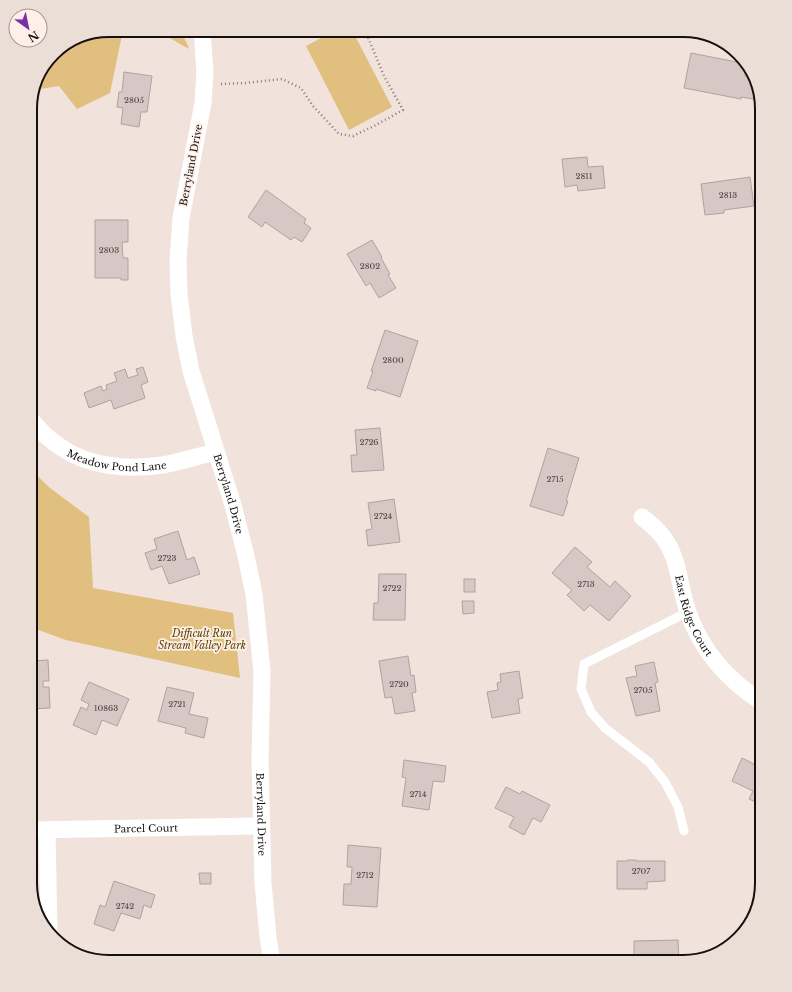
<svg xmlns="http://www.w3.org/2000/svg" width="792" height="992" font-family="'Libre Baskerville',serif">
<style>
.green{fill:#e1bf7f}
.building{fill:#d7c7c5;stroke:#b1a2a0}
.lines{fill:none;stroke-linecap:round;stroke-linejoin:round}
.path{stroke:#867c78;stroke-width:2.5;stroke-dasharray:1 3;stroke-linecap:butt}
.service{stroke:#fff;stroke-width:9}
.minor{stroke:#fff;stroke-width:17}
.labels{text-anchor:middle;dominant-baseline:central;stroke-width:3.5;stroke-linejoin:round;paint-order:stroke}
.number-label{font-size:8px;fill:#463e3c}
.street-label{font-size:10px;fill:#15100e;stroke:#fef0e9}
.park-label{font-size:10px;font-style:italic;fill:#594000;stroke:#fef0e9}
.rim{fill:none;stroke:#15100e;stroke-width:2}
</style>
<rect width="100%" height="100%" fill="#f1e2dc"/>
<g class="green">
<polygon points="109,30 123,30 110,93 77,109 59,86 34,90 38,74 57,50 79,36"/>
<polygon points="156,30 181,30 189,49"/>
<polygon points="336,30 352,30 392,107 349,130 306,46"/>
<polygon points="30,469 50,488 89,517 93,588 233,613 240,678 66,640 30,627"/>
</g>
<g class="building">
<polygon points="691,53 747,64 745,76 753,78 758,100 741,97 741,99 684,88"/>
<polygon points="124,72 152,76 147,112 141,112 139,127 121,124 123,108 117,107 119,92 122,92"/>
<polygon points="587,157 588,167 603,166 605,188 578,191 577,185 565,187 562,159"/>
<polygon points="750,177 754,206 724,210 724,213 705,215 701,184"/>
<polygon points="266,190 306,219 304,223 311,228 302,242 294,237 291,240 265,222 262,227 248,217"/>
<polygon points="95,220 128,220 128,242 122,242 123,258 128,258 128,280 121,280 121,278 95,278"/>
<polygon points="372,240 382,257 381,258 390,274 388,275 396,288 379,298 370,283 366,286 347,254"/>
<polygon points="385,330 418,341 400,397 376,389 376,391 367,388 373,371 371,371"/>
<polygon points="143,367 148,382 141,385 145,398 114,409 111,400 89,408 84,393 101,386 103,391 107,389 106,385 117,381 114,373 125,369 128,378 138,375 136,369"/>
<polygon points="380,428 384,470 352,472 351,455 357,455 355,430"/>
<polygon points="548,448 579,458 566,501 568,501 563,516 530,506"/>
<polygon points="394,499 400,542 368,546 366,530 372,529 368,503"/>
<polygon points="178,531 187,560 194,557 200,574 169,584 162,566 151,570 145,553 157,549 154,539"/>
<polygon points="575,547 592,562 587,567 610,587 615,581 631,596 609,621 590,605 584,611 567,595 572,590 552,573"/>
<polygon points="379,574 406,574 405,620 373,620 374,603 378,603"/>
<rect x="464" y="579" width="11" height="13"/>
<polygon points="462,601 474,601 474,613 463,614"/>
<polygon points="408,656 411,676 414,675 416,692 412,693 415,711 395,714 392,697 385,698 379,661"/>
<polygon points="48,660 49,681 43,681 43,687 49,687 50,708 30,709 30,661"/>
<polygon points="654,662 658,682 655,683 660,711 636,716 626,678 637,676 635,666"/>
<polygon points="519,671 523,698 518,699 520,713 492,718 487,692 498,690 497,683 501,682 500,674"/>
<polygon points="89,682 129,699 117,726 102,720 96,735 73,725 81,707 87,710 89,704 81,700"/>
<polygon points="167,687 194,693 189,714 208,718 204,738 185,733 186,728 158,721"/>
<polygon points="742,758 762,768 762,805 749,799 753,791 732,781"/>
<polygon points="404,760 446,766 444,782 433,781 429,810 402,806 406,778 402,777"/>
<polygon points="506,787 520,794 522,791 550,805 541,822 533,818 524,835 509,827 514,817 495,808"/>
<polygon points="348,845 381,848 377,907 343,905 344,884 351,884 352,867 347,867"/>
<polygon points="627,860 636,860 636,861 665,861 665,881 647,882 647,889 617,889 617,861 627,861"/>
<polygon points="199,873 211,873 211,884 200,884"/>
<polygon points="114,881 155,895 151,908 144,905 140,919 121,913 114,931 94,924 100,905 105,907"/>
<polygon points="678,940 679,962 634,962 634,941"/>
<polygon points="553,958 556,962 541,962"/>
</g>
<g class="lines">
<polyline class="path" points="221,84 245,83 282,79 301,88 313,106 339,134 353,136 374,126 403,110 384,76 365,30"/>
<polyline class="service" points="684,831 678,807 665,782 649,762 605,728 591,712 581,689 584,664 688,612"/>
<g class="minor">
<path id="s1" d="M202,30L205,72L203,103L181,218L178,261L179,294L184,336L191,371L233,505L246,556L254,594L262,671L260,760L263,883L268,937L272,962"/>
<path id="s2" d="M30,419C40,430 49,440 62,448C90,467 129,470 162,465C180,462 198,456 215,452"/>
<path id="s3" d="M642,517C647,521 653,526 658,531C680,554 678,584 688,612C701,650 728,681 762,702"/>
<path id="s4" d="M30,830L261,826"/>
<polyline points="47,830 49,932"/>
</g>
</g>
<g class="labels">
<g class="number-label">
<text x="134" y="100">2805</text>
<text x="584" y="176">2811</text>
<text x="728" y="195">2813</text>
<text x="109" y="250">2803</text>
<text x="370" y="266">2802</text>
<text x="393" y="360">2800</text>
<text x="369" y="442">2726</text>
<text x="555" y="479">2715</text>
<text x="383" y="516">2724</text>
<text x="167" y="558">2723</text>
<text x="586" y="584">2713</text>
<text x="392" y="588">2722</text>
<text x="399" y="684">2720</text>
<text x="643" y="690">2705</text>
<text x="177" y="704">2721</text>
<text x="106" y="708">10863</text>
<text x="418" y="794">2714</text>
<text x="641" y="871">2707</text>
<text x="365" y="875">2712</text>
<text x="125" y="906">2742</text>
</g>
<g class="street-label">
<text transform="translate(191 165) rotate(-79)">Berryland Drive</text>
<text stroke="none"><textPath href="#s2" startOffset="101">Meadow Pond Lane</textPath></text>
<text stroke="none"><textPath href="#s1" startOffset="473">Berryland Drive</textPath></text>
<text stroke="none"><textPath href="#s3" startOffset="114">East Ridge Court</textPath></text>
<text stroke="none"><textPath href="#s1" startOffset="797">Berryland Drive</textPath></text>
<text stroke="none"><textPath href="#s4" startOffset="116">Parcel Court</textPath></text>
</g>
<g class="park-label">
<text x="202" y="633">Difficult Run<tspan x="202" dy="12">Stream Valley Park</tspan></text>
</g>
</g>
<path d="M0 0H792V992H0ZM109 37H683A72 72 0 0 1 755 109V883A72 72 0 0 1 683 955H109A72 72 0 0 1 37 883V109A72 72 0 0 1 109 37Z" fill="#ebded7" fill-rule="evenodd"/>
<path class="rim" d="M109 37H683A72 72 0 0 1 755 109V883A72 72 0 0 1 683 955H109A72 72 0 0 1 37 883V109A72 72 0 0 1 109 37Z"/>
<g transform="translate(28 28) rotate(147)"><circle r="19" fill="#fef0e9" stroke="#a19691"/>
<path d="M0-3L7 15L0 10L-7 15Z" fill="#7b30a2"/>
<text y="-6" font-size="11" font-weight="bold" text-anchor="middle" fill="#15100e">N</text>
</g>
</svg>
